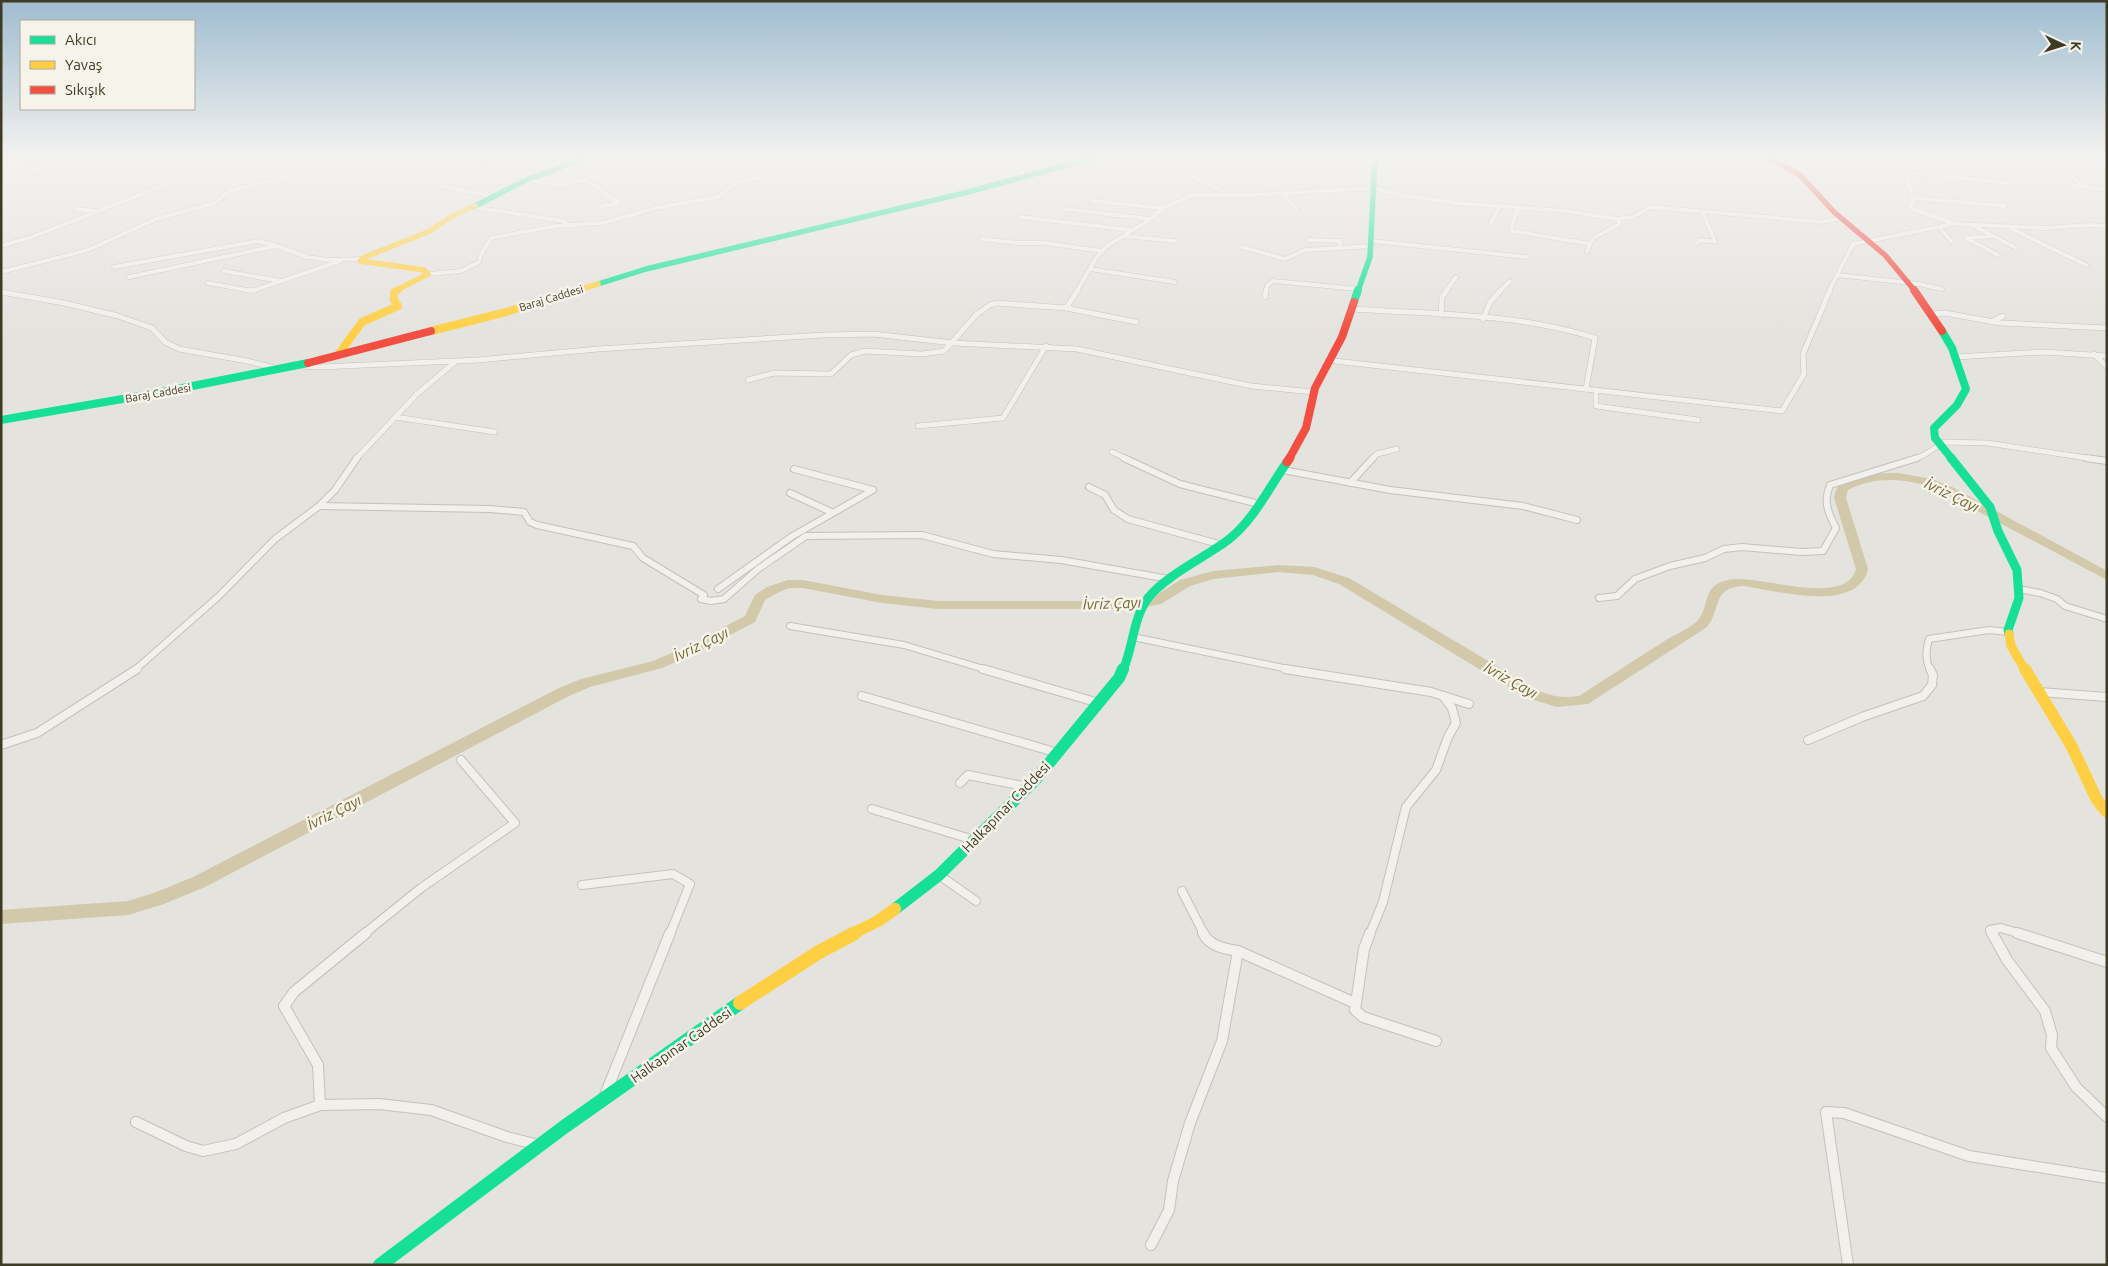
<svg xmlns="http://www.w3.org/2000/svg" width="2108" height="1266" font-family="Ubuntu,sans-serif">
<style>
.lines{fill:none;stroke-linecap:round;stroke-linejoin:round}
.river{fill:#d2c8aa;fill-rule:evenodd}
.street-far4-casing{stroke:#c2c1bc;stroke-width:5}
.street-far3-casing{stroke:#c2c1bc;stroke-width:6}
.street-far2-casing{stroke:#c2c1bc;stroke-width:8}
.street-far1-casing{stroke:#c2c1bc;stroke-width:10}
.street-casing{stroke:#c2c1bc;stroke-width:12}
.street-far4{stroke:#f1f0ed;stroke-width:4}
.street-far3{stroke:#f1f0ed;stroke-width:5}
.street-far2{stroke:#f1f0ed;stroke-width:6}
.street-far1{stroke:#f1f0ed;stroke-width:8}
.street{stroke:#f1f0ed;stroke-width:10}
.fast-far4{stroke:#16e098;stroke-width:5.5}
.fast-far3{stroke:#16e098;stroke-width:8}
.fast-far2{stroke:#16e098;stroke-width:9}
.fast-far1{stroke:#16e098;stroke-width:12}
.fast{stroke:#16e098;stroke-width:14}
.slow-far4{stroke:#ffcf43;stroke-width:5.5}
.slow-far3{stroke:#ffcf43;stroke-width:8}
.slow-far2{stroke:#ffcf43;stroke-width:9}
.slow-far1{stroke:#ffcf43;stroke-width:12}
.slow{stroke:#ffcf43;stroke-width:14}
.jam-far2{stroke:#f24e42;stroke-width:5.5}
.jam-far1{stroke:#f24e42;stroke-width:8}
.jam{stroke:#f24e42;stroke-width:9}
.labels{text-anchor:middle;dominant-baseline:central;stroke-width:5;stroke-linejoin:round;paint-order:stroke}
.far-street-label{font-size:11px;fill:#3e3a24;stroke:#f5f3ea}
.street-label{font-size:14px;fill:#3e3a24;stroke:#f5f3ea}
.water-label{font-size:15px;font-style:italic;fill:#74642c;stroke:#f5f3ea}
</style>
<rect width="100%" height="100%" fill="#e4e3de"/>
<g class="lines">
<path class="river" d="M1898,473L1932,479L1952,487L2107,571V580L1934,488C1906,478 1875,476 1848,490L1846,498L1868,569C1857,615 1775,590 1743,586C1712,588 1722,607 1707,627L1588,704L1557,707L1527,698L1339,584L1313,575L1279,572L1213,579L1190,586L1161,604L1133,609H938L882,603L803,588H789L777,593L765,600L755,622L696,653L662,668L590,687L569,696L205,887L164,904L128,915L1,924V910L128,901L154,893L193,877L559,688L581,679L653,661L686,647L745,616L755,595L767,587L788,580H803L882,595L938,601H1133L1152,598L1180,580L1213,571L1279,565L1314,567L1349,578L1537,690C1552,697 1563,698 1579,696C1608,677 1637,659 1666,640C1676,634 1691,628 1698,620C1711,604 1701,586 1728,580C1757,573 1845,609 1856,569L1834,498C1835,495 1836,489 1838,486C1849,474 1883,473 1898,473Z"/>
<defs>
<g id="street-far4">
<polyline points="359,157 481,169 531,178"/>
<polyline points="1005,157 1027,177"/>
<polyline points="1397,157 1452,172"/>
<polyline points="1426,157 1467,166"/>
<polyline points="1899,157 1913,198 1913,203 1910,205 1911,208 1955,224"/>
<polyline points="139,159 142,157"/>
<polyline points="177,162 187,157"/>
<polyline points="195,165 211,157"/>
<polyline points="1,167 50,171"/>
<polyline points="1904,172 2008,183"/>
<polyline points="1191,176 1226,193"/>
<polyline points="2073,177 2084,186"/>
<polyline points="585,179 619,203 599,207"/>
<polyline points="528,180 560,186 633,167"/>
<polyline points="44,182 60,157"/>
<polyline points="2069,185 2107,190"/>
<polyline points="441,186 495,197"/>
<polyline points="1283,193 1297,210"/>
<polyline points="1913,198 2005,206"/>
<polyline points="1092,201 1163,208"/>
<polyline points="472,207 564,221 570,226"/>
<polyline points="1518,208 1511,228 1512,231 1590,244"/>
<polyline points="76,209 95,211"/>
<polyline points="1065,209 1150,219"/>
<polyline points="1020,217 1131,230"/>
<polyline points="1491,223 1500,206"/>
<polyline points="1974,226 2016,248"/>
<polyline points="1939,227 1952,242"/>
<polyline points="2010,228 2086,265"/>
<polyline points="1124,236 1174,241"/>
<polyline points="1993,236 1966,238 1998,255"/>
<polyline points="982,239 1017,243 1044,243 1102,251"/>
<polyline points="1309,240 1340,241 1340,248"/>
<polyline points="1372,241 1526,257"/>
<polyline points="1697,243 1700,240 1715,242 1703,212"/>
<polyline points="1,246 32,237 237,157"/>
<polyline points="1242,247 1285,259 1305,250 1372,246"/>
<polyline points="1587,251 1593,238 1618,225 1620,219"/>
<polyline points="114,267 258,241 274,245"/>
<polyline points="1090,269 1175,282"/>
<polyline points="224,271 280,281"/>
<polyline points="1,272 88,250 156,219 215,203 229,191 289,176 329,157"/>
<polyline points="428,274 461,271 479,262 481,254 491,238 556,226 603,223 656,208 718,197 736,182 758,178 769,170 827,157"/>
<polyline points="1837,275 1919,284 1942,289"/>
<polyline points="129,277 276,246 307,257 329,260 363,259"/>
<polyline points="208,283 252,291 340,261"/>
<polyline points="1077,291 1096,258 1107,246 1151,219 1163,208 1192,195 1252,195 1372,188 1405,196 1456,203 1566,211 1617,219 1633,217 1651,207 1822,222 1842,218"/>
<polyline points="1266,291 1267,286 1273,281 1358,289"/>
<polyline points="1446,291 1456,277"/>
<polyline points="1500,291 1510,281"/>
<polyline points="1829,291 1853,244 1953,224 2045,228 2090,225 2107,226"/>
</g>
<g id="street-far3">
<polyline points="247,290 255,290"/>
<polyline points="1,292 64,303 118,316 152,328 165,342 179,349 247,361 279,369"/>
<polyline points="1265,297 1266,290"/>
<polyline points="1066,308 1136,322"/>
<path d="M1351,309C1433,314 1516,313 1595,338L1586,389"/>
<polyline points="1931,314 1945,313 2000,323 2107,328"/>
<polyline points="1441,315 1442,297 1447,290"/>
<polyline points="1483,319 1490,302 1501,290"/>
<polyline points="1993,321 2003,316"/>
<polyline points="2094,354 2107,367"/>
<polyline points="1955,357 2044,352 2107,356"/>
<polyline points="1335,361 1782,411 1804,374 1803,354 1830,290"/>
<polyline points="300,366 320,367 478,360 598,349 824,335 873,334 953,343 1077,349 1251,386 1314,392"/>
<polyline points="748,380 774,373 831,374 851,355 865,351 922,354 944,351 977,314 990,305 997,303 1066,308 1078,290"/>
<polyline points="1596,390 1596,406 1698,420"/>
<polyline points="395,417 495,432"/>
<polyline points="918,426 1003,418 1046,346"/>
<polyline points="1112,452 1127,459"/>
<polyline points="356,459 417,394 455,362"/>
<polyline points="1372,459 1377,454 1397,449"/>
<polyline points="1914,459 1924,455 1944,442 1987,443 2094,459"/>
</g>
<g id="street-far2">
<polyline points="1124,458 1180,484 1259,504"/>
<polyline points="2086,458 2107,461"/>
<polyline points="1283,470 1390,490 1523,506 1577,520"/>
<polyline points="1350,483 1373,458"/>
<polyline points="1089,487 1105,495 1114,510 1128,519 1222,545"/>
<polyline points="790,493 831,512"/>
<polyline points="319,506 490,509 524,512 530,522 537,525 633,546 643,558 704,595 701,599 711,601 724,599 758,569 806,536 922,535 993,554 1061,560 1169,579"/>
<polyline points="718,589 791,537 873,490 794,469"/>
<polyline points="2019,589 2040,593 2057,599 2065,606 2107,619"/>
<path d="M1599,598L1617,596L1635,579L1670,566L1705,558L1724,549L1742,547L1802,552L1823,551L1836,528C1828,513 1823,501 1830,485L1917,458"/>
<polyline points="790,626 904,645 987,670"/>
<polyline points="1133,637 1293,670"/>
<polyline points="135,670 219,596 275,539 319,506 335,490 357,458"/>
<path d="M1930,670C1925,659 1926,650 1929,639L1989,630L2008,632"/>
</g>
<g id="street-far1">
<polyline points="983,669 1099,703"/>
<polyline points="1285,669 1431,692 1469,704"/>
<polyline points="2039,692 2107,697"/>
<polyline points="862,696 1058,753"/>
<polyline points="1808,740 1862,717 1923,696 1932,685 1933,675 1930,669"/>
<polyline points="1,745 37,733 137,669"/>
<polyline points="960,783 968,775 1028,787"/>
<polyline points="872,809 974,840"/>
<polyline points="939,875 976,901"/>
<polyline points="582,885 673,874 690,884 670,934"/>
<polyline points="1182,891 1204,934"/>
<polyline points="364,934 421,888 515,823 461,760"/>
<polyline points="1370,934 1383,902 1406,807 1436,770 1448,737 1456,723 1452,708 1443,696"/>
<polyline points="1992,934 1990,930 2001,928 2021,934"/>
</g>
<g id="street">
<path d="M1203,933C1209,946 1225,949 1238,951L1355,1003"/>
<polyline points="1370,933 1364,949 1355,1010 1363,1017 1436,1041"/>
<polyline points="1992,933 2007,960 2045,1011 2052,1035 2051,1048 2076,1087 2107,1117"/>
<polyline points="2017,933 2107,962"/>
<polyline points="605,1095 670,933"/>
<polyline points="320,1105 318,1065 284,1006 294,992 366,933"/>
<polyline points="136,1122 186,1146 203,1151 236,1144 284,1118 320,1105 379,1104 431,1110 507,1137 539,1145"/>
<polyline points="1151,1245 1169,1210 1173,1181 1190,1123 1222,1041 1238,951"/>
<polyline points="1848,1265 1826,1112 1844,1113 1969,1156 2107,1178"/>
</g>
</defs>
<use href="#street-far4" class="street-far4-casing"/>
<use href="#street-far3" class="street-far3-casing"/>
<use href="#street-far2" class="street-far2-casing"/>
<use href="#street-far1" class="street-far1-casing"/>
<use href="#street" class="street-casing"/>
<use href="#street-far4" class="street-far4"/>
<use href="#street-far3" class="street-far3"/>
<use href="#street-far2" class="street-far2"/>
<use href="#street-far1" class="street-far1"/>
<use href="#street" class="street"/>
<g class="fast-far4">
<polyline points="475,206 528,179 550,172 584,157"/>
<polyline points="598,284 646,269 968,192 1097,157"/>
<polyline points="1358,291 1370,257 1375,157"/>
</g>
<g class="fast-far3">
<polyline points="1354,302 1358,290"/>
<polyline points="1942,331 1952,348 1966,389 1957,405 1934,428 1935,438 1952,459"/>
<polyline points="1,420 157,393 308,363"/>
</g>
<g class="fast-far2">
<polyline points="1951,458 1990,507 1998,531 2017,570 2019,598 2008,630 2009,634"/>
<path d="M1123,670C1133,648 1133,618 1148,598C1165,576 1204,558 1228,540C1253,521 1269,488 1287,462"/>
</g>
<polyline class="fast-far1" points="895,909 939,875 1036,779 1119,678 1123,669"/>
<polyline class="fast" points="380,1265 564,1127 740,1003"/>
<g class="slow-far4">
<polyline points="395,291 428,274 424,270 360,261 365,257 430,231 452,216 475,206"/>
<polyline points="574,291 598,284"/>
</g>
<g class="slow-far3">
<polyline points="431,331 506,312 578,290"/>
<polyline points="338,355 362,322 398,306 394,300 394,292 398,290"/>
</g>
<polyline class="slow-far2" points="2009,634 2011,646 2025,670"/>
<g class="slow-far1">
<polyline points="2025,669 2071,745 2097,800 2107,812"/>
<polyline points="852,934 878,921 895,909"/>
</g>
<polyline class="slow" points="740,1003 819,952 855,933"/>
<polyline class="jam-far2" points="1767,157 1800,175 1834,212 1885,255 1915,291"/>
<g class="jam-far1">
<polyline points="1914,290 1942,331"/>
<polyline points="308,363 431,331"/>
<polyline points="1289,459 1306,428 1315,388 1342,337 1354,302"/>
</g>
<polyline class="jam" points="1287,462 1290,458"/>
</g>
<linearGradient id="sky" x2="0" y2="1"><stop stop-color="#9fbccf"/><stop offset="0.47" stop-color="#f3f2f0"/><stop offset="1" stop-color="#f3f2f0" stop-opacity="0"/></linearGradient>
<rect width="2108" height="334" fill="url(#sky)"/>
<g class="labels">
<g class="far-street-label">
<text transform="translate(551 298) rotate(-17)">Baraj Caddesi</text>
<text transform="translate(158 393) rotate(-10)">Baraj Caddesi</text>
</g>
<g class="street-label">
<text transform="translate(1006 807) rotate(-46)">Halkapınar Caddesi</text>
<text transform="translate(681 1045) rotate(-35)">Halkapınar Caddesi</text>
</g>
<g class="water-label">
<text transform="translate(1952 495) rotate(26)">İvriz Çayı</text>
<text transform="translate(1112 603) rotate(-2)">İvriz Çayı</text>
<text transform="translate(701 644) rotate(-26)">İvriz Çayı</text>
<text transform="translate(1511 680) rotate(29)">İvriz Çayı</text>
<text transform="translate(334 812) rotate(-27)">İvriz Çayı</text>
</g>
</g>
<rect width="2108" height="1266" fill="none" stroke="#3e3a24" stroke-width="5"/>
<rect x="20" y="20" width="175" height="90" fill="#f5f3ea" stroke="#aca99b"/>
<rect x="30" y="36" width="25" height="8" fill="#16e098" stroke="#aca99b"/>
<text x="65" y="45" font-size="15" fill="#3e3a24">Akıcı</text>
<rect x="30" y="61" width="25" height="8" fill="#ffcf43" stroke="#aca99b"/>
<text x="65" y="70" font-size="15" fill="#3e3a24">Yavaş</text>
<rect x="30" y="86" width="25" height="8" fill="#f24e42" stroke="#aca99b"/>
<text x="65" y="95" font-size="15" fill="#3e3a24">Sıkışık</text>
<g transform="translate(2063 45) rotate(94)" stroke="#f5f3ea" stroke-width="4" paint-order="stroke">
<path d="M0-4L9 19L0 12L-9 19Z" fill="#3e3a24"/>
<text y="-8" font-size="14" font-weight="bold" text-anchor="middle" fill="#3e3a24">K</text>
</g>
</svg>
